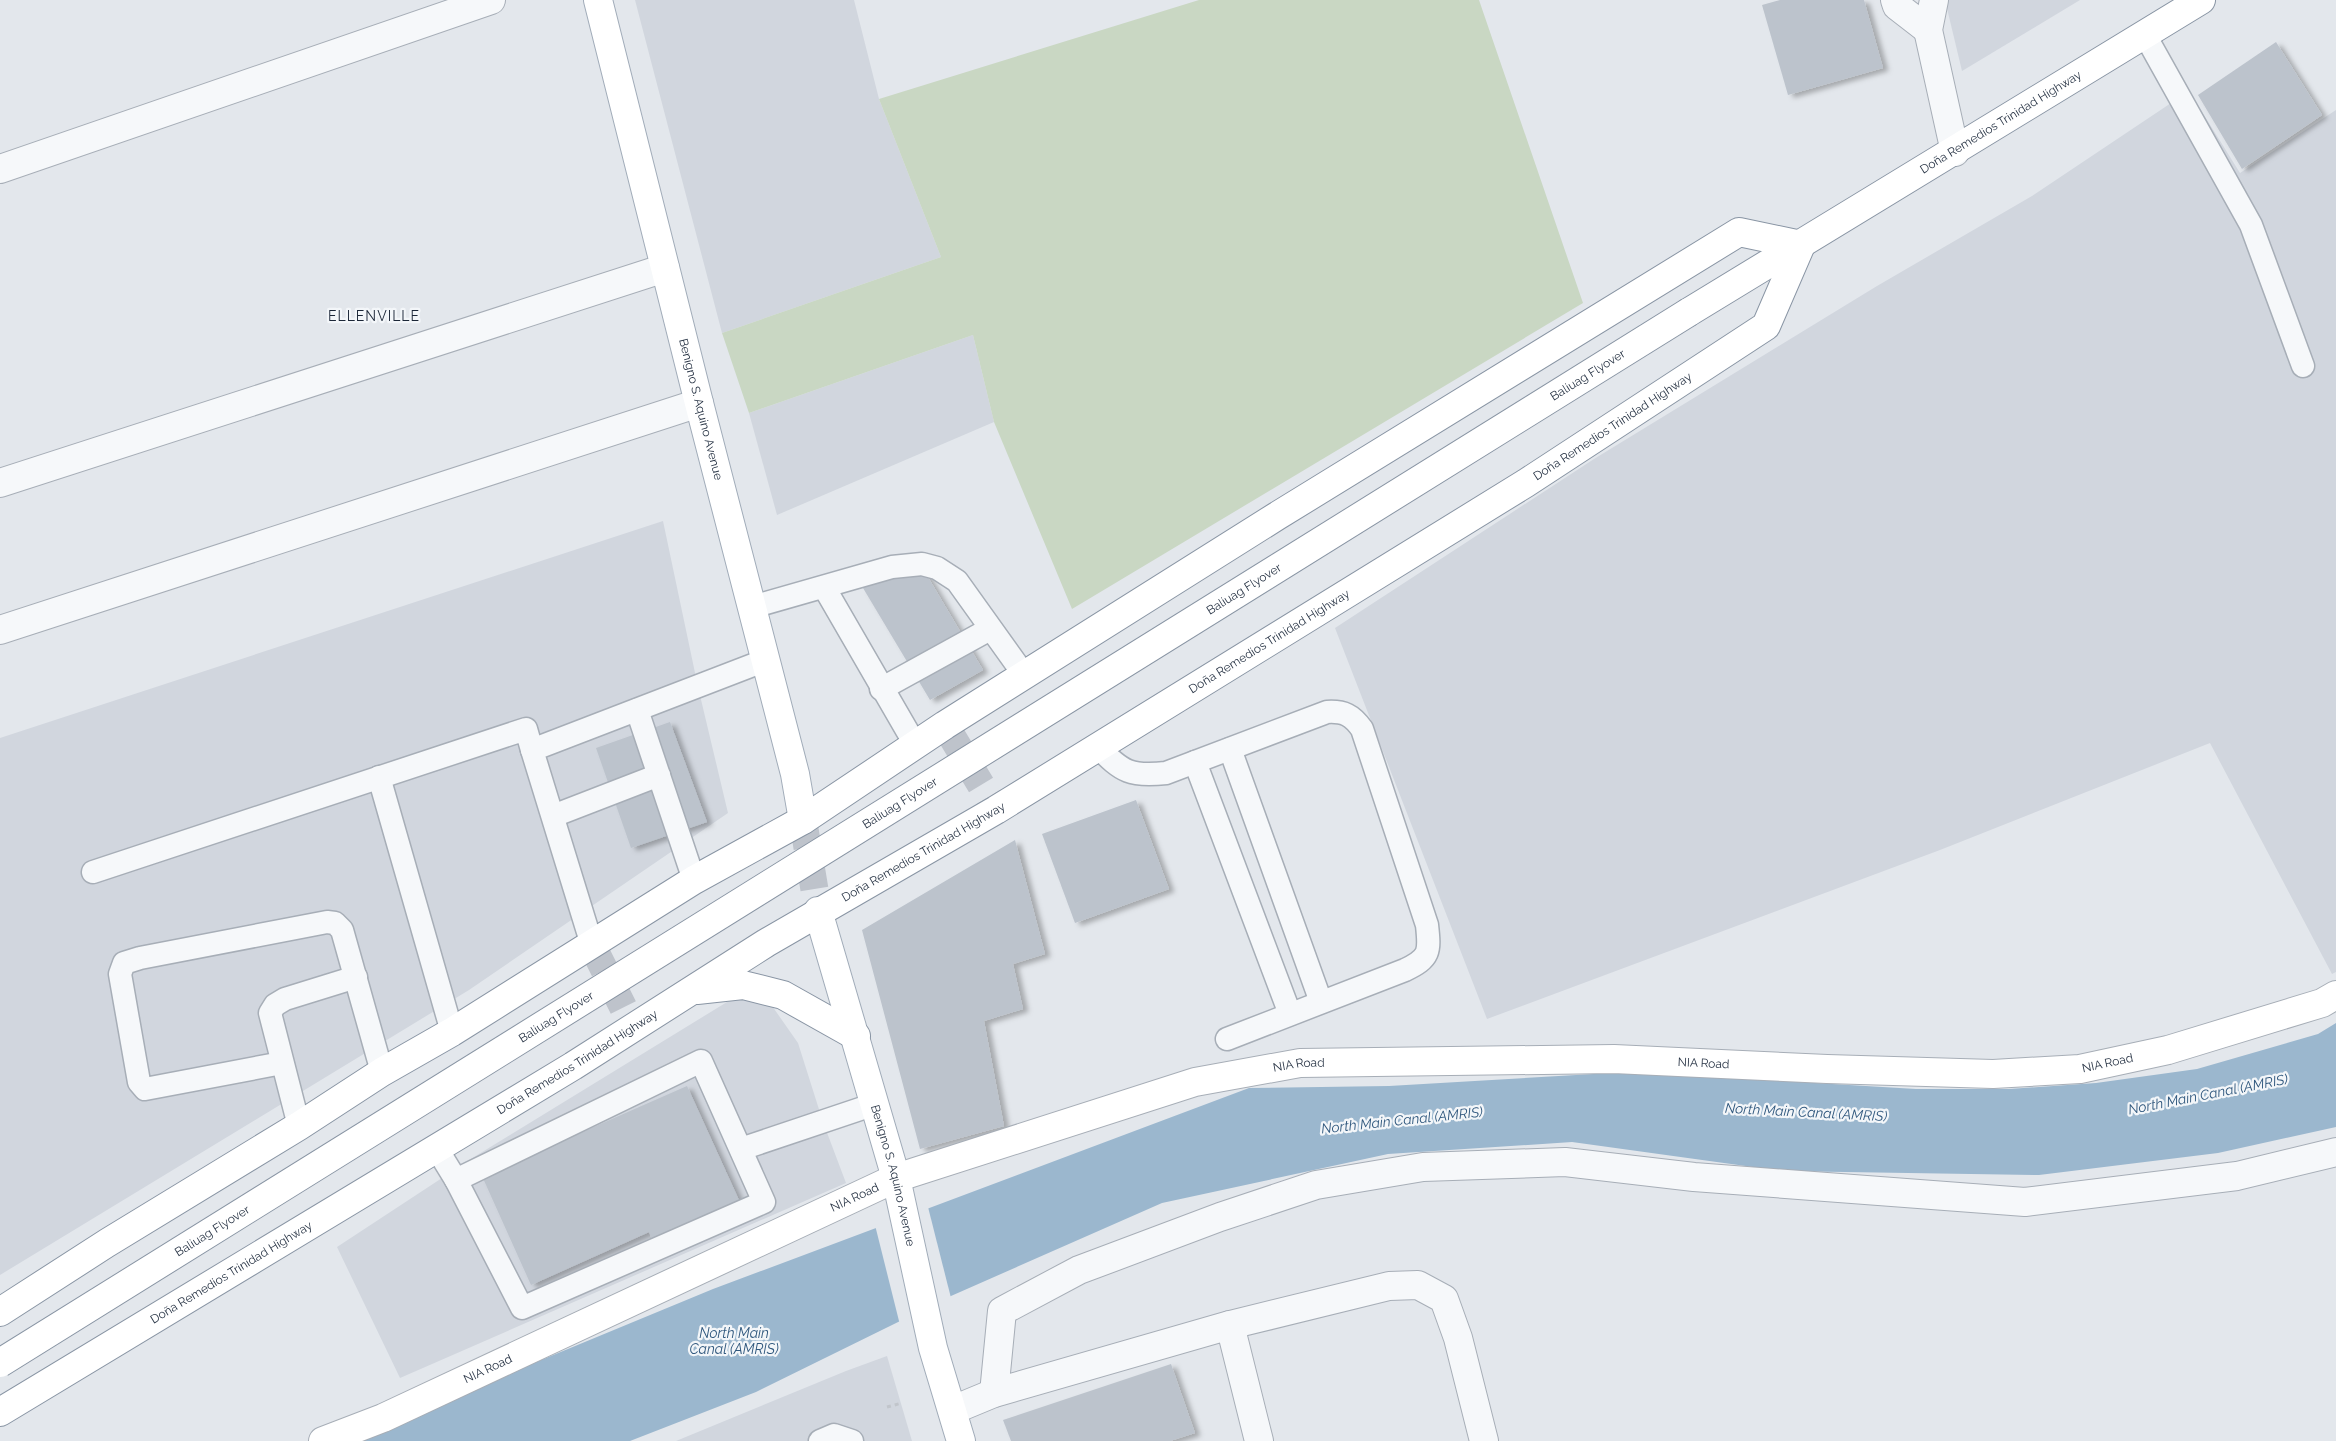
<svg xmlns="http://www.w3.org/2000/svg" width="2336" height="1441" font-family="Raleway,sans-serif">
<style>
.built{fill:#d1d6de}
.green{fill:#c9d7c3}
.water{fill:#9bb7ce}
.pier{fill:#e3e7ec}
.building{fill:#bcc3cc;filter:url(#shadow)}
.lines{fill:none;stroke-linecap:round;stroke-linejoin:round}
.primary-tunnel{stroke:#bec3cb;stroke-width:28;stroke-dasharray:28 14;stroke-linecap:butt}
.highway-tunnel{stroke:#bec3cb;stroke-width:28;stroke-dasharray:28 14;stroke-linecap:butt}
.lane-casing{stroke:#a7aeb7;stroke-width:25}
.street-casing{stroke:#a7aeb7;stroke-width:30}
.secondary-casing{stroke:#a7aeb7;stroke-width:30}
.primary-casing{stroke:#a1acb9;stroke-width:30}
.highway-casing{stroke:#8995a4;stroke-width:30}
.path{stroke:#c1c5cb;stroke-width:3;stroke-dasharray:4 4;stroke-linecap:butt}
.lane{stroke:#f6f8fa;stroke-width:22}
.street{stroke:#f6f8fa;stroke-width:28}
.secondary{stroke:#fff;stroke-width:28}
.primary{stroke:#fff;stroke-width:28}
.highway{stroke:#fff;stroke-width:28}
.highway-bridge-casing{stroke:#8995a4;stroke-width:30;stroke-linecap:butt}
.highway-bridge{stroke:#fff;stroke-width:28}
.labels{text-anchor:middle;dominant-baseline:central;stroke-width:4.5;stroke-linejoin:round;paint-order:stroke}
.street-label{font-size:12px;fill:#293546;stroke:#f3f6f9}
.neighbourhood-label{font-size:14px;letter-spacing:1px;fill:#1b2637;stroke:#f3f6f9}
.water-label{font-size:14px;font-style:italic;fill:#2f577d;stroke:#f3f6f9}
</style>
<defs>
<filter id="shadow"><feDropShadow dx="5.5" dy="3" stdDeviation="2.5" flood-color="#0004"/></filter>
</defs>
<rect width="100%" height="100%" fill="#e3e7ec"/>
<g class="built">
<polygon points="635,0 854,0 879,99 941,257 722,333"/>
<polygon points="1945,0 2080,0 1962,71"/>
<polygon points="2189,91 2240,173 2336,110 2336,972 2332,974 2210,743 1940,850 1487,1019 1335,628 1594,459 1877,286 2032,196"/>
<polygon points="973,335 994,422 777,515 749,413"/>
<polygon points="663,521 698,687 728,813 469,990 0,1275 0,738"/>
<polygon points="745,991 770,1003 798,1043 823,1122 846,1183 400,1378 337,1247 474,1157"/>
<polygon points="887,1356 912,1441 676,1441 846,1371"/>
</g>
<polygon class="green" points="1199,0 1479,0 1583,303 1072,609 994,422 973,335 749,413 722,333 941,257 879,99"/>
<polygon class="water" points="2336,1023 2336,1127 2218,1153 2039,1175 1782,1171 1572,1142 1388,1154 1162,1203 951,1296 756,1392 630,1441 345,1441 713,1289 1249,1088 1389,1086 1628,1072 1916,1089 2009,1089 2096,1083 2197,1069 2318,1034"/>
<polygon class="pier" points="928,1207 951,1298 900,1325 875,1225"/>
<g class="building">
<polygon points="1780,0 1864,0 1883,68 1788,95 1762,5"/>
<polygon points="2276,42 2322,115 2242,169 2198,95"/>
<polygon points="916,557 983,670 930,700 863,588"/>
<polygon points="670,722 707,822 631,848 596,748"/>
<polygon points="1136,800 1169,889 1075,923 1042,834"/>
<polygon points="1015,840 1045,954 1013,964 1023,1009 984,1021 1004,1126 920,1149 862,930"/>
<polygon points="687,1086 743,1209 656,1248 649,1232 531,1285 482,1176"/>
<polygon points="1171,1364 1195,1433 1170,1441 1011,1441 1003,1420"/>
</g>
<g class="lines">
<polyline class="primary-tunnel" points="803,820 818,911"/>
<g class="highway-tunnel">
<polyline points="945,725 996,810"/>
<polyline points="592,945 633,1027"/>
</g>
<defs>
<g id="lane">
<polyline points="2145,35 2251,225 2303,366"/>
<polyline points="824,587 916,746"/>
<polyline points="752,607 892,567 922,564 937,568 957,581 1025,676"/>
<polyline points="881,689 990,629"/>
<polyline points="637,710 694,880"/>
<path d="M1098,747C1122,772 1131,777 1166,773L1327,712C1344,711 1352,715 1362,729L1427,925C1430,952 1430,958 1405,970L1227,1039"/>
<polyline points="1230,749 1321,1002"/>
<polyline points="1195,762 1290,1014"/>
<polyline points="379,777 452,1032"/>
<polyline points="553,816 659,775"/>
<polyline points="93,872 526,729 532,750"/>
<polyline points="592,945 532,750 766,660"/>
<polygon points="701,1061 764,1202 522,1308 456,1180"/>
<polyline points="282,1063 145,1089 139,1082 120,974 124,963 140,958 327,922 335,923 342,930 382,1072"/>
<polyline points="299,1126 270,1013 275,1005 285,999 356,977"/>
<polyline points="437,1149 456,1180"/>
<polyline points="741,1149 875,1104"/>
<polyline points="820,1441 834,1435 852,1441"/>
</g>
<g id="street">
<polyline points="1895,0 1897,6 1928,30"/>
<polyline points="1934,0 1928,30 1955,152"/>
<polyline points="0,169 491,0"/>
<polyline points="0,483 665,268"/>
<polyline points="0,630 699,403"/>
<polyline points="994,1393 1002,1311 1079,1270 1220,1217 1316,1185 1423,1167 1565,1162 1694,1177 2025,1202 2237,1176 2336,1152"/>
<polyline points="953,1410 994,1393 1230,1325"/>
<polyline points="1259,1441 1230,1325 1389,1286 1418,1285 1444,1299 1458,1338 1484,1441"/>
</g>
<g id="secondary">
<path id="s1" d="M323,1441L383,1418L896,1178L1195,1082L1300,1063L1614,1059L1827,1069L1993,1074L2080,1069L2168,1050L2322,1003L2336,995"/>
</g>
<g id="primary">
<path id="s2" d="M598,0L699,403L795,774L803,820"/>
<path id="s3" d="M818,911L896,1178L933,1348L961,1441"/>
</g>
<g id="highway">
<path id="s4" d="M1689,312L2201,0"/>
<polyline points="697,990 743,985 783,995 856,1036"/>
<polyline points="0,1312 107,1243 299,1126 382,1072 452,1032 694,880 803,820 945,725 1277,516 1739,232 1801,245"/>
<path id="s5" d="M0,1412L573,1066L766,943L996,810L1526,483L1766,326L1801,245"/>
</g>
</defs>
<use href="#lane" class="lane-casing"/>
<use href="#street" class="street-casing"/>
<use href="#secondary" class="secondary-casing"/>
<use href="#primary" class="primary-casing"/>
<use href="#highway" class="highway-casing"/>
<polyline class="path" points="887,1407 902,1403"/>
<use href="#lane" class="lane"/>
<use href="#street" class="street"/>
<use href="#secondary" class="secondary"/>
<use href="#primary" class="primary"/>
<use href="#highway" class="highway"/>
<defs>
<g id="highway-bridge">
<path id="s6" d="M0,1363L1689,312"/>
</g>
</defs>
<use href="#highway-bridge" class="highway-bridge-casing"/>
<use href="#highway-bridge" class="highway-bridge"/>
</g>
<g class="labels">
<g class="street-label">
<text stroke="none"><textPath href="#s4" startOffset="365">Doña Remedios Trinidad Highway</textPath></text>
<text stroke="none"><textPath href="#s6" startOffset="1870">Baliuag Flyover</textPath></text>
<text stroke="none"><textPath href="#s2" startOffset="422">Benigno S. Aquino Avenue</textPath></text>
<text stroke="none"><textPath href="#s5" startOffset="1890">Doña Remedios Trinidad Highway</textPath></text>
<text stroke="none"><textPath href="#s6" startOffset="1465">Baliuag Flyover</textPath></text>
<text stroke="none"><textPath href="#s5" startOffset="1485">Doña Remedios Trinidad Highway</textPath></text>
<text stroke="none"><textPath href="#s6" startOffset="1060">Baliuag Flyover</textPath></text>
<text stroke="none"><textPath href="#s5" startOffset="1080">Doña Remedios Trinidad Highway</textPath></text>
<text stroke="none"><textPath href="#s6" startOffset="655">Baliuag Flyover</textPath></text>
<text stroke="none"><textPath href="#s5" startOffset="675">Doña Remedios Trinidad Highway</textPath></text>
<text stroke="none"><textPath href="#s1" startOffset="1455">NIA Road</textPath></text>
<text stroke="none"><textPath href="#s1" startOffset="1860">NIA Road</textPath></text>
<text stroke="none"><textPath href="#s1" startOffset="1050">NIA Road</textPath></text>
<text stroke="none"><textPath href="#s3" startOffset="275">Benigno S. Aquino Avenue</textPath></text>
<text stroke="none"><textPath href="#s1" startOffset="585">NIA Road</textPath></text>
<text stroke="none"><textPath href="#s6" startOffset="250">Baliuag Flyover</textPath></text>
<text stroke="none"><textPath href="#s5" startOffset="270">Doña Remedios Trinidad Highway</textPath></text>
<text stroke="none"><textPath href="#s1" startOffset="180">NIA Road</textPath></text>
</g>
<g class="neighbourhood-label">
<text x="374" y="316">ELLENVILLE</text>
</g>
<g class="water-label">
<text transform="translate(2208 1094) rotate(-11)">North Main Canal (AMRIS)</text>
<text transform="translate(1806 1112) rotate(3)">North Main Canal (AMRIS)</text>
<text transform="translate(1402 1120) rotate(-6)">North Main Canal (AMRIS)</text>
<text x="734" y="1333">North Main<tspan x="734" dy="16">Canal (AMRIS)</tspan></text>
</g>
</g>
</svg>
